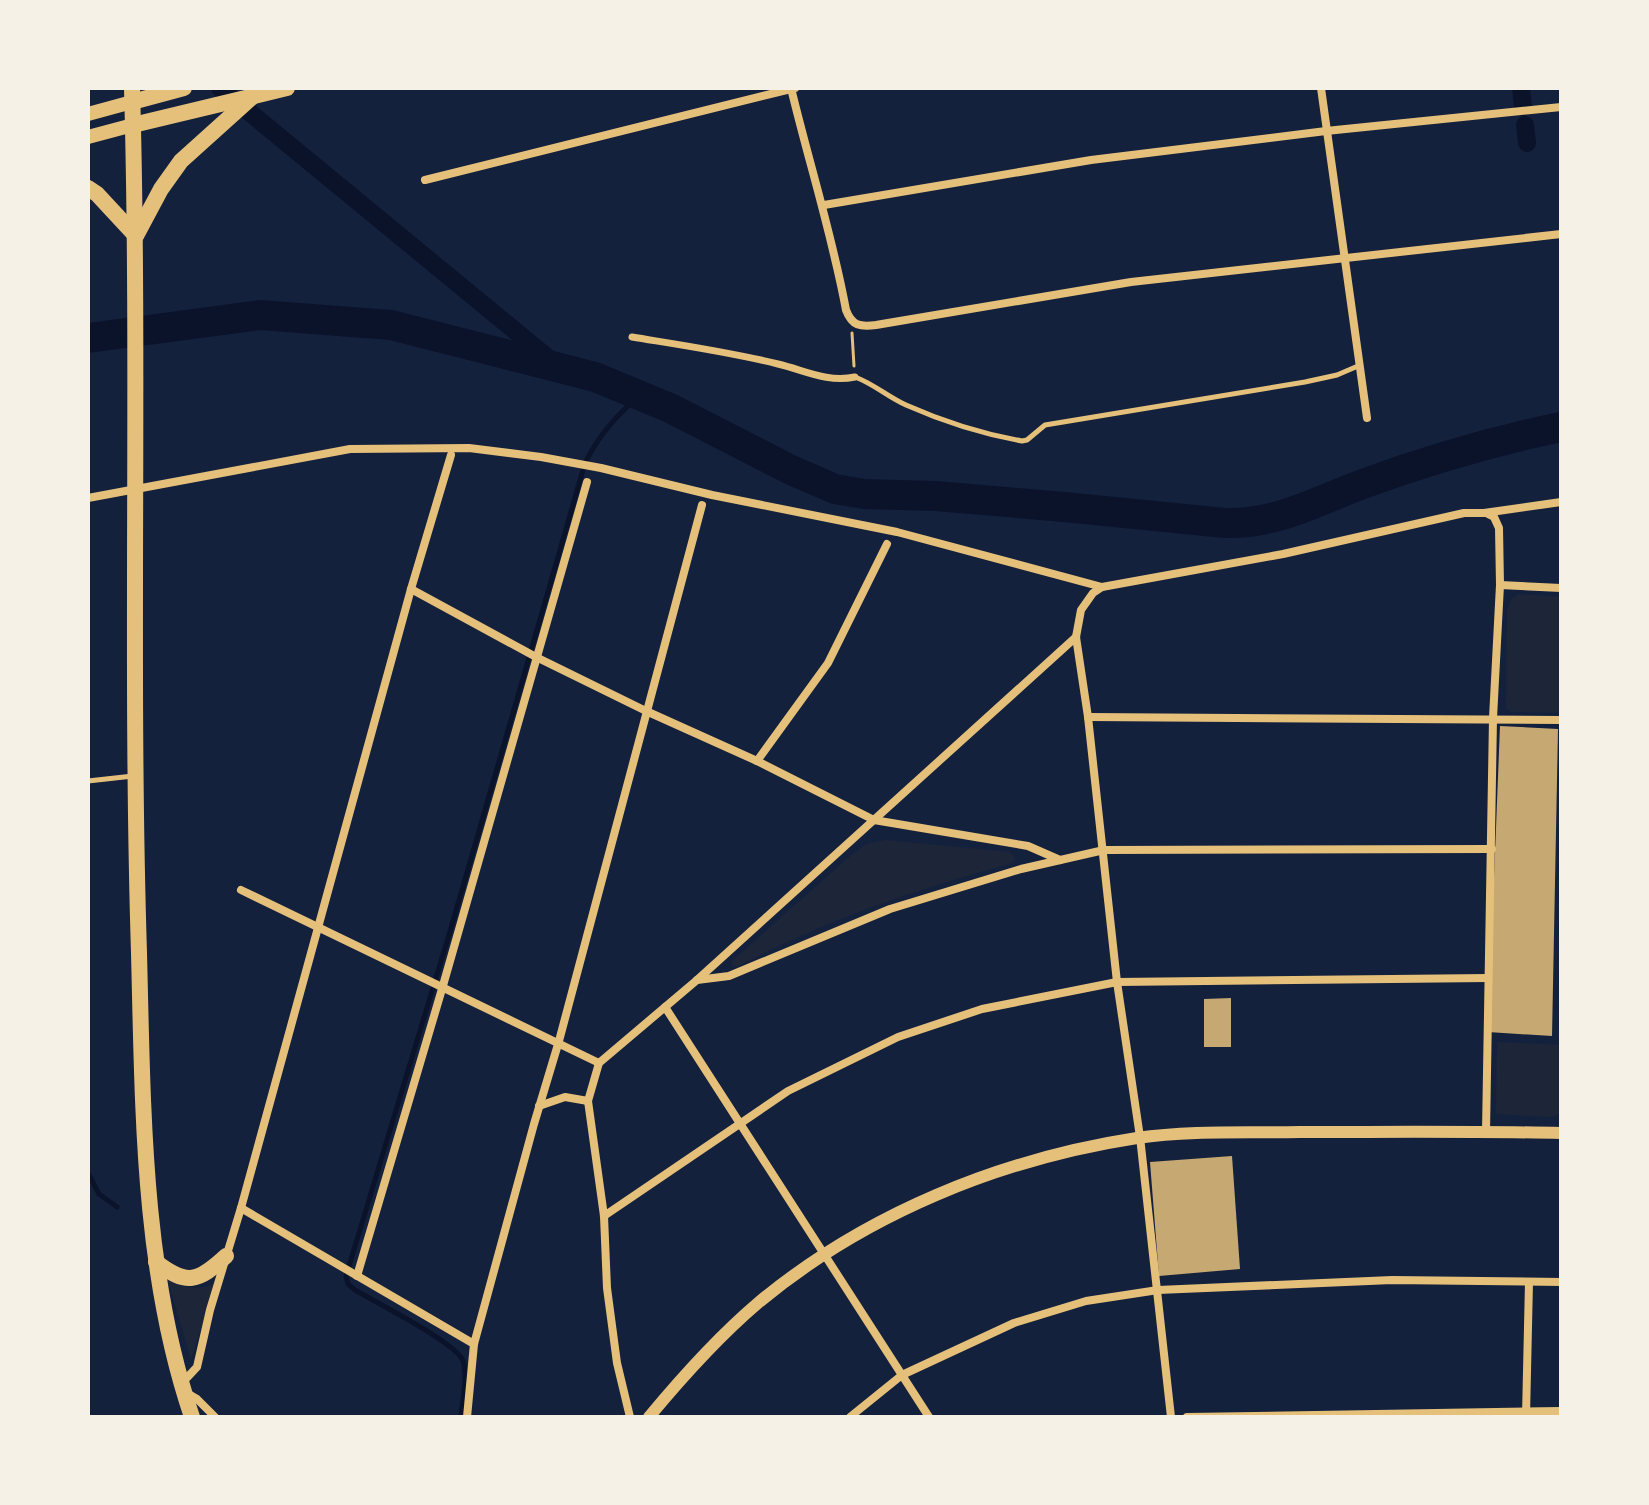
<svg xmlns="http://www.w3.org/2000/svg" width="1649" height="1505" font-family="Figtree,sans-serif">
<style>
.green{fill:#1d2539}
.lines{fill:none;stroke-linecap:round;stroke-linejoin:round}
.stream{stroke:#0b132b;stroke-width:5}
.canal{stroke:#0b132b;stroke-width:18}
.river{stroke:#0b132b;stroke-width:30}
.building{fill:#c6a872}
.path{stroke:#e5c07b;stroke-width:3}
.service{stroke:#e5c07b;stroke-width:5}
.pedestrian{stroke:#e5c07b;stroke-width:7}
.minor{stroke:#e5c07b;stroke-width:8}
.tertiary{stroke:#e5c07b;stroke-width:12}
.secondary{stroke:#e5c07b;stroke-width:14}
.primary{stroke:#e5c07b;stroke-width:16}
</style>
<rect width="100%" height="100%" fill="#14213d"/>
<g class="green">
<polygon points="1519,594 1561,597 1561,713 1511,712 1506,708 1507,610 1512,598"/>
<path d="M886,840L1010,852L1015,858L1013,863C917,889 825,920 737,967L732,966V961L849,857L866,844Z"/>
<polygon points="1497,1042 1561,1045 1559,1114 1551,1117 1496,1114"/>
<path d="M167,1278C184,1288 198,1292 217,1282L191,1359Z"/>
</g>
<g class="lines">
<g class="stream">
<polyline points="88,1173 99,1194 117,1207"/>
<path d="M461,1417C462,1401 468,1377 463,1361C457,1343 375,1302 355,1290L348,1284L346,1276L451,928L585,463C599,435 616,416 640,395"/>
</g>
<g class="canal">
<polyline points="220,88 559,367"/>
<polyline points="1521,88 1523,107"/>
<polyline points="1525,125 1527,143"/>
</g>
<path class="river" d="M88,338L260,315L391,325L595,377L670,408L791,470L835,489L864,494L936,496L1064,507L1225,523C1277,524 1313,503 1360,485C1425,461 1493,441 1561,427"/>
</g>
<g class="building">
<polygon points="1500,726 1558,729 1552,1036 1488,1032"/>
<polygon points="1231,998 1231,1047 1204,1047 1204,999"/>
<polygon points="1232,1156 1240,1269 1159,1276 1150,1162"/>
</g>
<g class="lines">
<polyline class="path" points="852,333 854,366"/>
<g class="service">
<path d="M855,377C874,384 888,397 906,405C942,421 983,434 1022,441L1027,440L1045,425L1305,382L1337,375L1358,366"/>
<polyline points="88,781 133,776"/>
</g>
<path class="pedestrian" d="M632,337C681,345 730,352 778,364C804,370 827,383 855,377"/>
<g class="minor">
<path d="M791,88C809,163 832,234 846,310C852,326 860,327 876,325L1131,282L1561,234"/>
<polyline points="1321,88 1367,418"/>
<polyline points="425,180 795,88"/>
<polyline points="824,205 1091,160 1326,131 1561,107"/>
<polyline points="88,498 350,449 469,448 541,457 601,468 712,495 897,532 1102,587"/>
<polyline points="1500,585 1561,588"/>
<polyline points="411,589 536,657 646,711 757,761 874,820 1028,846 1060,860"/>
<polyline points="1088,717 1561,720"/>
<polyline points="757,761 828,663 887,544"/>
<polyline points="241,890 599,1063"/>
<polyline points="697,980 729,976 890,909 1021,869 1104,850 1492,849"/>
<polyline points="665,1007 929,1417"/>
<polyline points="588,1101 604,1216 607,1288 617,1363 630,1417"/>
<polyline points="539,1106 565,1097 588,1101 599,1063 697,980 1076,637"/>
<polyline points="1486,1132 1493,718 1500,585 1499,528 1494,517 1488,514"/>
<polyline points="241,1208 474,1344"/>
<polyline points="604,1216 788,1091 898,1037 982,1009 1117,982 1488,978"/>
<polyline points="357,1276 442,989 587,482"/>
<polyline points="182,1383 197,1367 210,1310 241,1208 411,589 451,455"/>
<polyline points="185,1392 197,1399 215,1417"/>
<polyline points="1526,1416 1529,1282"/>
<polyline points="467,1417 474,1344 534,1124 559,1041 702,505"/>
<polyline points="850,1417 902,1375 1014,1323 1086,1301 1158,1290 1392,1280 1561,1282"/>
<polyline points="1171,1417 1140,1137 1117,982 1088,717 1076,637 1081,610 1093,593 1102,587 1283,554 1464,513 1484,513 1561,502"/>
<polyline points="1187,1417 1561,1411"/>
</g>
<path class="tertiary" d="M649,1417C683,1376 718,1337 758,1303C865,1214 1000,1159 1137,1138C1190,1130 1247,1133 1300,1132C1387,1132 1474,1131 1561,1133"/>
<g class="secondary">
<polyline points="88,114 132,102"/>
<polyline points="88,137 133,125"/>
</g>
<g class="primary">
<path d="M132,88C140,376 130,664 139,953C143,1107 142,1270 192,1417"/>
<polyline points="132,102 184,88"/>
<polyline points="133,125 287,88"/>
<polyline points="88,188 97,194 136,236"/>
<polyline points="137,234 161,189 181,161 251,98"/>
<path d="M156,1262C187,1286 198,1282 226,1256"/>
</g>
</g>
<rect width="1649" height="1505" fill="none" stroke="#f6f1e7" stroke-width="180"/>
</svg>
